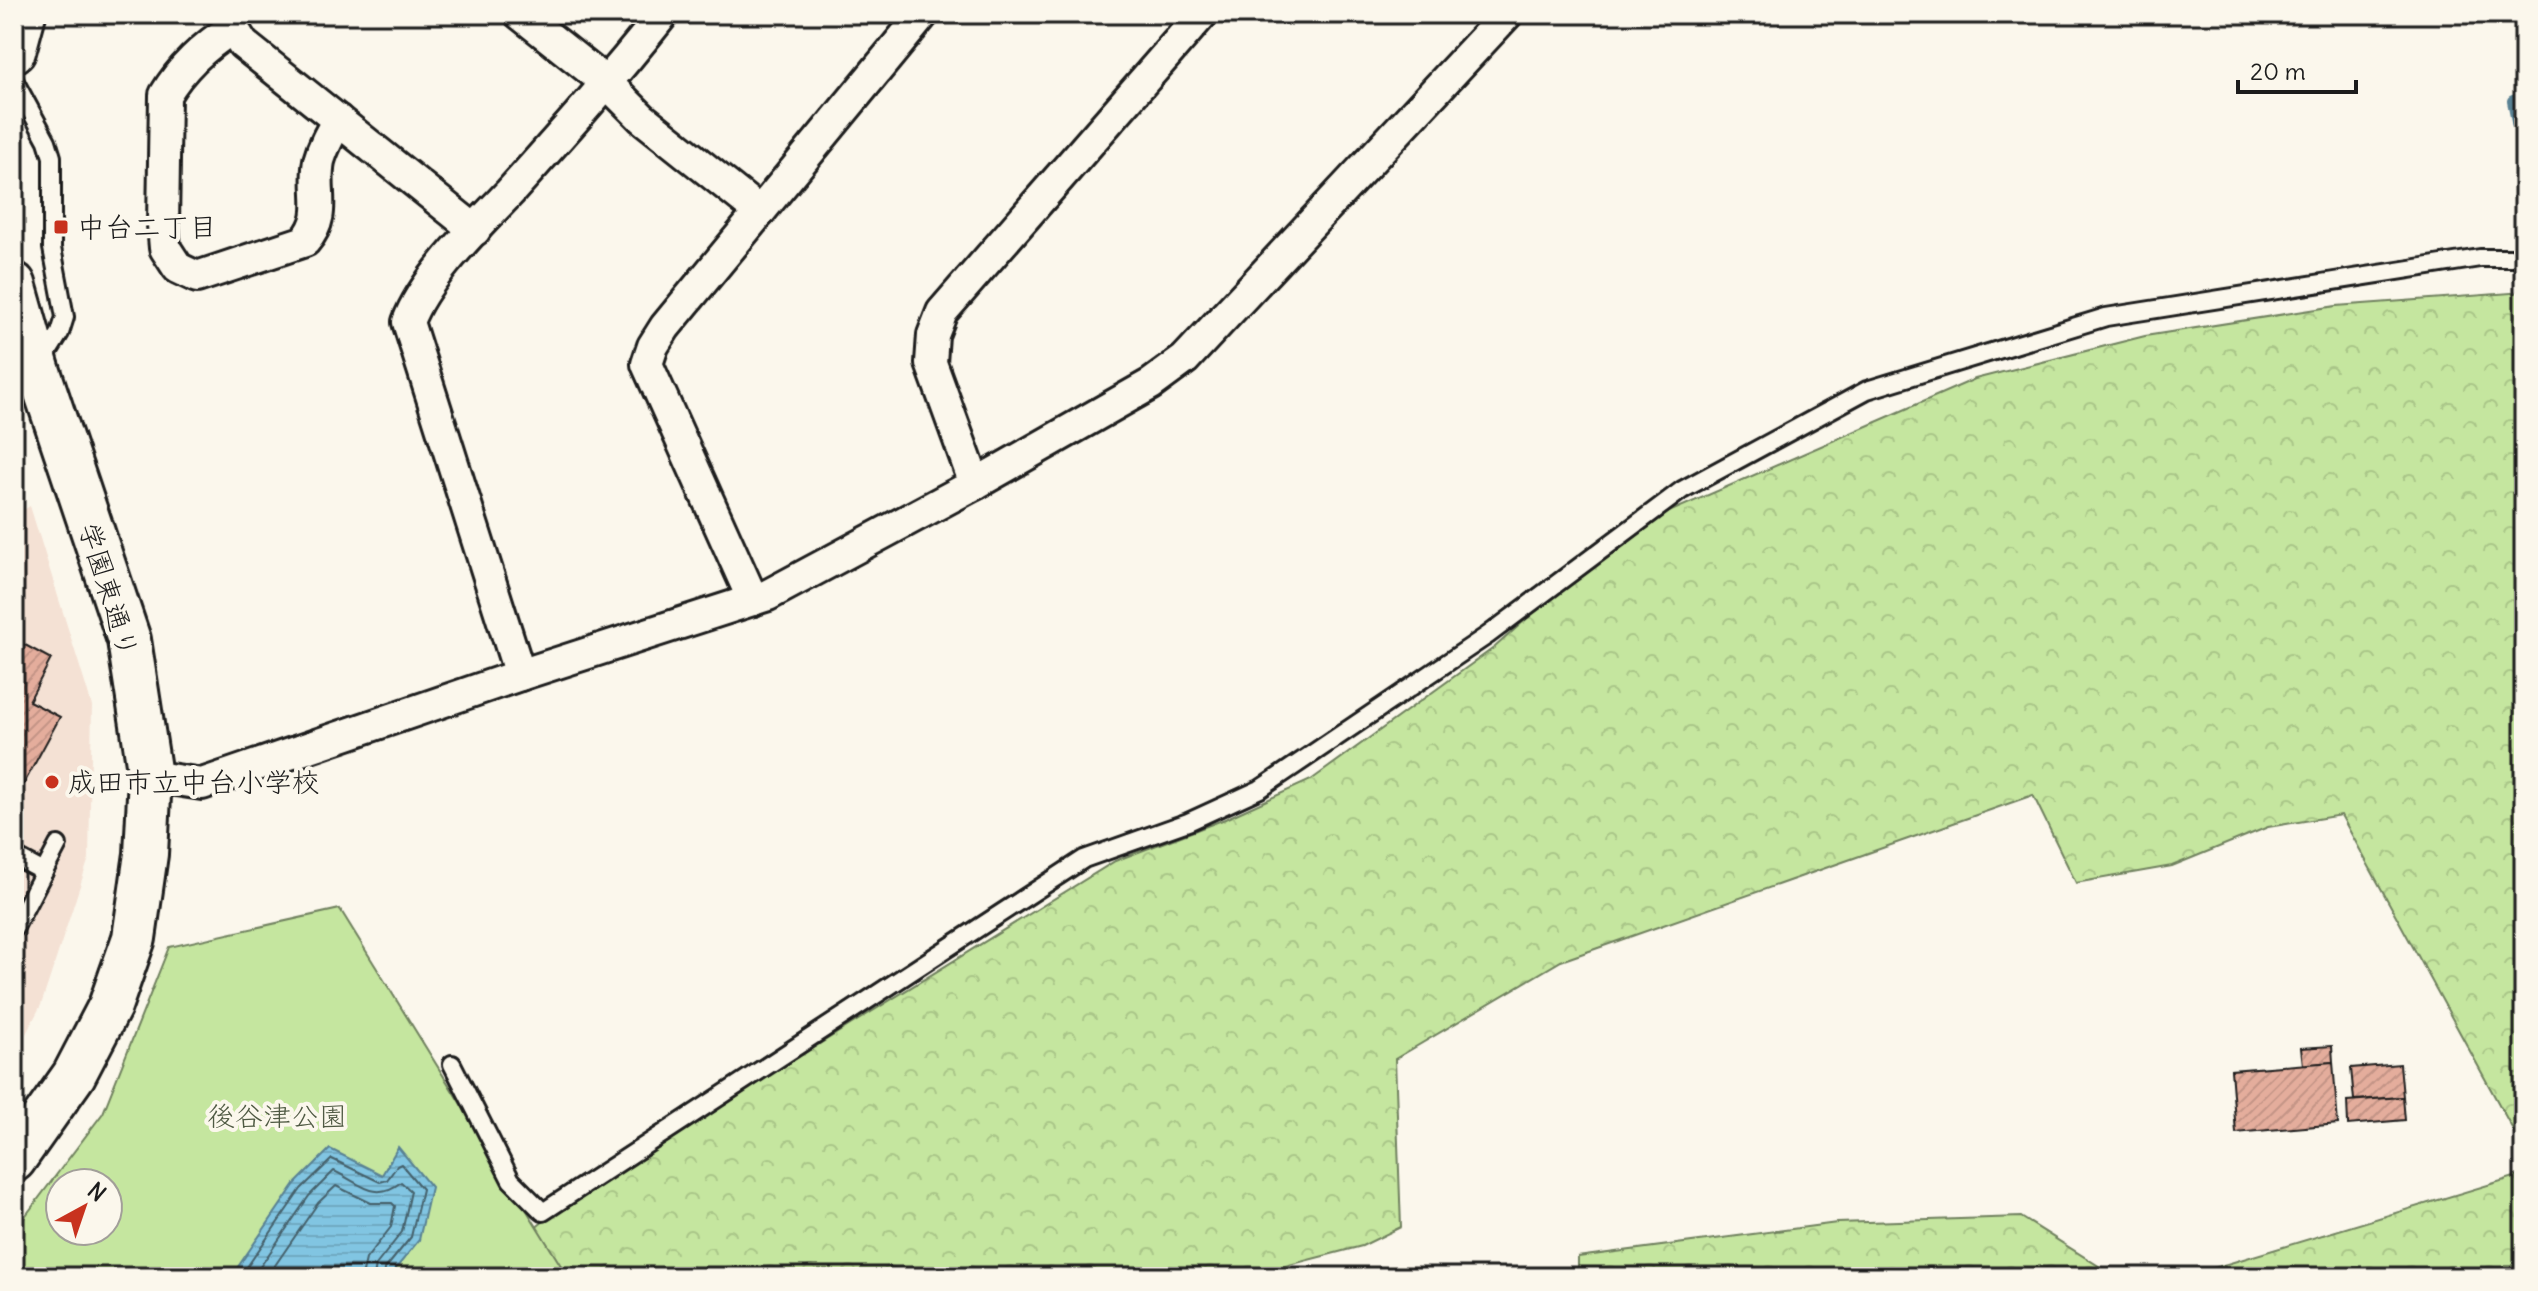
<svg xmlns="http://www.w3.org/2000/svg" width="2538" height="1291" font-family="Delius,'Klee One',sans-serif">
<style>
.built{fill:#f4e1d4}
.forest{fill:url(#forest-crowns);stroke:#70815e;stroke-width:2}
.park{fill:#c5e69f;stroke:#70815e;stroke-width:2;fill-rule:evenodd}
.water{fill:url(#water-rules);stroke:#598193;stroke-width:2}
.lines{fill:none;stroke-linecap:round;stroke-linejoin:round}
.shore{stroke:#44606b;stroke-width:2}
.stream{stroke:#598193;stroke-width:12}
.building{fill:url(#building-hatch);stroke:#1c1c1c;stroke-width:2}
.lane-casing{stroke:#1c1c1c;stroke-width:22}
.street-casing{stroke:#1c1c1c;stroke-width:36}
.secondary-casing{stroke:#1c1c1c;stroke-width:48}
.lane{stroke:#fbf7ec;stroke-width:16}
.street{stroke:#fbf7ec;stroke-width:30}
.secondary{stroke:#fbf7ec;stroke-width:42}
.poi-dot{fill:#c8321e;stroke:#fbf7ec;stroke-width:3}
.labels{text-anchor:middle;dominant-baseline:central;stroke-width:8;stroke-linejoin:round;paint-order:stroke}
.poi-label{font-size:28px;fill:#1c1c1c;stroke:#fbf7ec;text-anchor:start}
.street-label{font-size:28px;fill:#1c1c1c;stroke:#fbf7ec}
.park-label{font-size:28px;fill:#4f5943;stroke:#fbf7ec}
</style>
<defs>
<pattern id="forest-crowns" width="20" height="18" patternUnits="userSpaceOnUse" patternTransform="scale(2)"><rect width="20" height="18" fill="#c5e69f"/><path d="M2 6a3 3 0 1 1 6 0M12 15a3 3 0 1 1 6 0" fill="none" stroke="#a9c588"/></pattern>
<pattern id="water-rules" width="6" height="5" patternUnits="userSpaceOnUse" patternTransform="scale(2)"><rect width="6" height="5" fill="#81c5e2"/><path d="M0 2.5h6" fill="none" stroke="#6fa9c1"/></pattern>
<pattern id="building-hatch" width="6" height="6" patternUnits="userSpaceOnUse" patternTransform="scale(2)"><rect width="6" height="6" fill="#e4ad9c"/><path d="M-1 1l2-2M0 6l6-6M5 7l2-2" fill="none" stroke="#c39486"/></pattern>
</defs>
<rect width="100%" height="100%" fill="#fbf7ec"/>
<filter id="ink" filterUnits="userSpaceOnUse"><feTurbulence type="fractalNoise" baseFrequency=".0125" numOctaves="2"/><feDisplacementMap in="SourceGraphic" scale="16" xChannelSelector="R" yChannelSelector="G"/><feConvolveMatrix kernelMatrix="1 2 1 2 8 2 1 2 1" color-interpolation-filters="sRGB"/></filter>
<g filter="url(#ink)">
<polygon class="built" points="30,506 92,706 89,858 41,1005 14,1057 14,516"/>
<g class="forest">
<polygon points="2524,292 2524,1150 2341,815 2268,827 2172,866 2076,883 2033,795 1561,961 1395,1059 1401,1227 1362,1246 1243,1277 475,1277 577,1194 1115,861 1225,819 1311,780 1495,647 1623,532 1975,379 2145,336 2336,306"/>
<polygon points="2524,1174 2524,1277 2184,1277"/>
<polygon points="2021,1217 2116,1277 1578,1277 1578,1257 1837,1223"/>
</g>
<path class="park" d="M340,909L568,1277H14V1231L103,1113L169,947ZM60,1183H108V1231H60Z"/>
<polygon class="water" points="398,1147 431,1187 419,1240 389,1277 231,1277 295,1184 330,1149 382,1175"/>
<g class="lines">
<g class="shore">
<polyline points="240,1277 301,1189 332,1159 380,1182 387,1180 397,1166 401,1164 422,1189 411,1237 385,1269 384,1277"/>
<path d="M253,1277L309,1196L334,1171C360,1183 375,1203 401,1182L411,1191L402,1232L376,1265L374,1277"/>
<polyline points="267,1277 318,1203 336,1186 371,1203 392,1203 395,1206 391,1227 366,1259 362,1277"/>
</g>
<polyline class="stream" points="2524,98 2513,101 2524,158"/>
</g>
<g class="building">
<polygon points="14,639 51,659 29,701 60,717 14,802"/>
<polygon points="2332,1046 2333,1062 2303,1065 2301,1048"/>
<polygon points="2333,1062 2338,1124 2236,1133 2231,1070"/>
<polygon points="2400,1064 2403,1097 2354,1100 2351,1068"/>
<polygon points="2403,1097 2405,1120 2348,1125 2347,1101"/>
</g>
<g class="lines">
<defs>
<g id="lane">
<polyline points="14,80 47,141 52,157 52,248 65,317 60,333 42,362"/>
<polyline points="14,856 44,872"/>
<polyline points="14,929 58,845"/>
<polyline points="452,1064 511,1180 543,1212 1084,859 1188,822 1260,789 1488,635 1682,490 1867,390 2106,317 2480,258 2524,258"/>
</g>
<g id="street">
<polyline points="234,14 233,28 243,44 475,230"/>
<polyline points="520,14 608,84 642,118 760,212"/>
<path d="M233,28C206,45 181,68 165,95L163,225L165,248L178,268L197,277L305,241C328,215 313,192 319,161C323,146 330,134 338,120"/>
<polyline points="975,484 931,363 933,335 942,312 1202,14"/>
<polyline points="753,600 647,364 653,346 665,327 923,14"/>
<path d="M520,675L408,322C424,278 477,227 510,192C562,134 614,76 663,14"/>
<polyline points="150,776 202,784 520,675 768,595 975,484 1151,384 1185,359 1507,14"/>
</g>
<g id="secondary">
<polyline points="14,51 24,14"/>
<polyline points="14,284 38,369 129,640 150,776 146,854 134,938 110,1006 74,1075 14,1160"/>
</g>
</defs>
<use href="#lane" class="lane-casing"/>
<use href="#street" class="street-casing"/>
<use href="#secondary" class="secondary-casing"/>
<use href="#lane" class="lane"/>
<use href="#street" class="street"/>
<use href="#secondary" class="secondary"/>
</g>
</g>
<g class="poi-dot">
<rect x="53" y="219" width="16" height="16" rx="4"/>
<circle cx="52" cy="782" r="8"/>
</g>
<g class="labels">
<g class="poi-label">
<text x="77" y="227">中台二丁目</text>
<text x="68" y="782">成田市立中台小学校</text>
</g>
<g class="street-label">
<text transform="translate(109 590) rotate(73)">学園東通り</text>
</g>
<g class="park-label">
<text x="277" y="1116">後谷津公園</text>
</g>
</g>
<rect width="2538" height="1291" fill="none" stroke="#fbf7ec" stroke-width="48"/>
<rect x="24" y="24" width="2490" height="1243" fill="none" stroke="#1c1c1c" stroke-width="3" filter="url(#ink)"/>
<g transform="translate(84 1207) rotate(40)"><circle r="38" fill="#fbf7ec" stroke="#a29f99" stroke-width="2"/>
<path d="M0-6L14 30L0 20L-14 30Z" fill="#c8321e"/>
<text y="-12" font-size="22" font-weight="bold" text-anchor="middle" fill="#1c1c1c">N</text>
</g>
<path d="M2238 80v12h118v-12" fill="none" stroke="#1c1c1c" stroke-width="4"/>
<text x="2250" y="80" font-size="24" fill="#1c1c1c" stroke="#fbf7ec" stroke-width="6" paint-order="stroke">20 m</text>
</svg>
